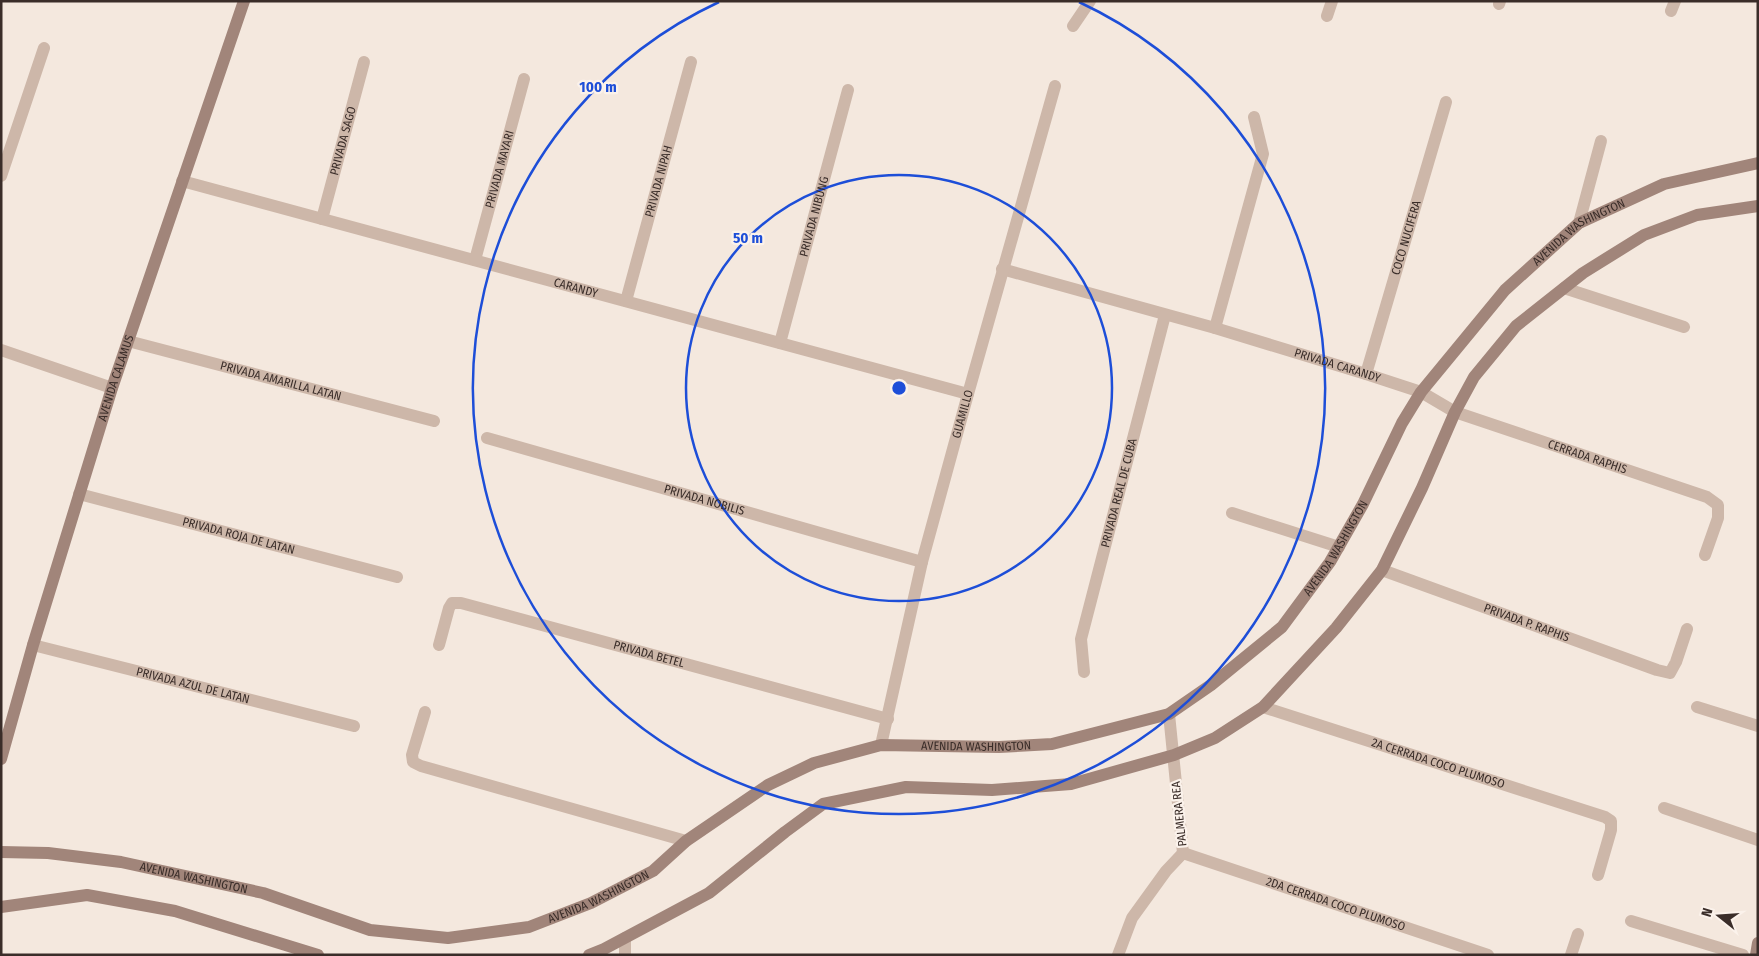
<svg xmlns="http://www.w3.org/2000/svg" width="1759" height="956" font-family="'Fira Sans Condensed',sans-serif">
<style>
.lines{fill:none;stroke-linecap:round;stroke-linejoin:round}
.street{stroke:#cdb7a9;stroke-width:12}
.secondary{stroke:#a1857a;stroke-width:12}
.ring{fill:none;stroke:#1d4ed8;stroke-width:2.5}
.labels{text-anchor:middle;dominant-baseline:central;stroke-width:4.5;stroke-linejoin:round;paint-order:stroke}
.street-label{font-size:12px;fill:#3a2d29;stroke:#fbf2eb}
.centre{fill:#1d4ed8;stroke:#fbf2eb;stroke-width:2.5}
.ring-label{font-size:15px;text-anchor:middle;font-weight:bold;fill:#1d4ed8;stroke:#fbf2eb;stroke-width:4.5;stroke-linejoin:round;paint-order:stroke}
</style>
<rect width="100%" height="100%" fill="#f4e8de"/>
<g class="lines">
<g class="street">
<polyline points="1499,4 1500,1"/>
<polyline points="1671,11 1675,1"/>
<polyline points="1327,16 1332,1"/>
<polyline points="1073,26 1090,1"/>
<polyline points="1,176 44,48"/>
<path id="s1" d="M182,181L968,394"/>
<path id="s2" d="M322,219L364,62"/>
<polyline points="1579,223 1601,141"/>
<path id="s3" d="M475,260L524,79"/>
<path id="s4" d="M1002,269L1215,328L1366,374L1421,392L1455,412L1707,497L1718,505V518L1705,555"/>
<polyline points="1564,288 1684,327"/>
<path id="s5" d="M626,301L691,62"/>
<polyline points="1215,328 1263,154 1254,117"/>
<path id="s6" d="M128,341L434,421"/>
<path id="s7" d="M780,343L848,90"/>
<polyline points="1,350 112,388"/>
<path id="s8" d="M1366,374L1446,102"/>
<path id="s9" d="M487,438L922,562"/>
<path id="s10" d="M79,494L397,577"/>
<polyline points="1232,513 1339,547"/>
<path id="s11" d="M1382,570L1657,670L1670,673L1676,662L1687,629"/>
<path id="s12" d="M33,645L354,726"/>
<path id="s13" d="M439,645L449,608L452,603H461L888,719"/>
<path id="s14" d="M1084,672L1081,639L1165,315"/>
<path id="s15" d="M1263,707L1605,817L1611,821V830L1598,875"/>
<polyline points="1697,707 1758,726"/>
<polyline points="425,712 412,755 413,762 421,766 686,841"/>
<path id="s16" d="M881,745L922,562L968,394L1055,86"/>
<polyline points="1664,808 1758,840"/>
<path id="s17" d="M1183,853L1488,955"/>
<polyline points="1631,921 1743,955"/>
<polyline points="625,938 625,955"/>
<polyline points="1118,955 1132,918 1166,871 1183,853 1169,714"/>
<polyline points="1571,955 1578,934"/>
</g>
<g class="secondary">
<path id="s18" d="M1,759L33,645L112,388L244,1"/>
<path id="s19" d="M1,852L48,853L121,862L263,893L370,930L448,938L529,927L591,903L653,871L686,841L768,785L814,763L881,745L999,747L1052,744L1169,714L1211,685L1282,627L1330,562L1363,504L1402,423L1421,392L1505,290L1579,223L1664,184L1758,163"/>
<polyline points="1,907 87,895 175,911 318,955"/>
<polyline points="589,955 604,949 709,893 785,832 823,804 906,787 992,790 1071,784 1174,755 1215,738 1263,707 1336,628 1382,570 1422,488 1455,412 1474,377 1516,326 1583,273 1644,235 1697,215 1758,206"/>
<polyline points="1756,955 1758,943"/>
</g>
</g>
<g class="ring">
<circle cx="899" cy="388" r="213"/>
<path d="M1079 2A426 426 0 1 1 719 2"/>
</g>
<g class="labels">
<g class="street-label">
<text stroke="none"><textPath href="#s2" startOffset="81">PRIVADA SAGO</textPath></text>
<text stroke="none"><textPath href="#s3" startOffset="94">PRIVADA MAYARI</textPath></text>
<text stroke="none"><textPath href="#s5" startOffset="124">PRIVADA NIPAH</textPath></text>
<text stroke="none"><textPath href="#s7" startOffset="131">PRIVADA NIBUNG</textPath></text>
<text stroke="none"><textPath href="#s19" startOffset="1875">AVENIDA WASHINGTON</textPath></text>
<text stroke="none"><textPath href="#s8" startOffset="142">COCO NUCIFERA</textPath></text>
<text stroke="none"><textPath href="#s1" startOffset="408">CARANDY</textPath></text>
<text stroke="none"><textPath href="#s4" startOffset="349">PRIVADA CARANDY</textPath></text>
<text stroke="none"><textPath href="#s18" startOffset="398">AVENIDA CALAMUS</textPath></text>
<text stroke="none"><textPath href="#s6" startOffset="158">PRIVADA AMARILLA LATAN</textPath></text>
<text stroke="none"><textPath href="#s16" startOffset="341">GUAMILLO</textPath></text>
<text stroke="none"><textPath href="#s4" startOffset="616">CERRADA RAPHIS</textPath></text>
<text stroke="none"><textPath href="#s14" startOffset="184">PRIVADA REAL DE CUBA</textPath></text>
<text stroke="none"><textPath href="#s9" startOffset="226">PRIVADA NOBILIS</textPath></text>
<text stroke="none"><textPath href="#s10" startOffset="165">PRIVADA ROJA DE LATAN</textPath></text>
<text stroke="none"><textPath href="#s19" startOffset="1470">AVENIDA WASHINGTON</textPath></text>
<text stroke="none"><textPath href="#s11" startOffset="154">PRIVADA P. RAPHIS</textPath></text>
<text stroke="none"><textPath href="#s13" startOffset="248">PRIVADA BETEL</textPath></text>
<text stroke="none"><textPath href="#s12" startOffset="165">PRIVADA AZUL DE LATAN</textPath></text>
<text stroke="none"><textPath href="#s19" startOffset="1035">AVENIDA WASHINGTON</textPath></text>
<text stroke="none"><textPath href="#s15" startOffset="184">2A CERRADA COCO PLUMOSO</textPath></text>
<text transform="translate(1179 814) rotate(-96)">PALMERA REA</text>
<text stroke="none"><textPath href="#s19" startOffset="195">AVENIDA WASHINGTON</textPath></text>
<text stroke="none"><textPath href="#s19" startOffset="615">AVENIDA WASHINGTON</textPath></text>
<text stroke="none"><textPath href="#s17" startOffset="161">2DA CERRADA COCO PLUMOSO</textPath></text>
</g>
</g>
<circle cx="899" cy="388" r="8" class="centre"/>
<g class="ring-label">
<text x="598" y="92">100 m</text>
<text x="748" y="243">50 m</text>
</g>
<rect width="1759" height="956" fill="none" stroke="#3a2d29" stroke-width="5"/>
<g transform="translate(1719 916) rotate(287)" stroke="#fbf2eb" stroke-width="4" paint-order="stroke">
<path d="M0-4L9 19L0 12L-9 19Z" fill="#3a2d29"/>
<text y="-8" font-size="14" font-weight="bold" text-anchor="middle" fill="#3a2d29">N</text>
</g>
</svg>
